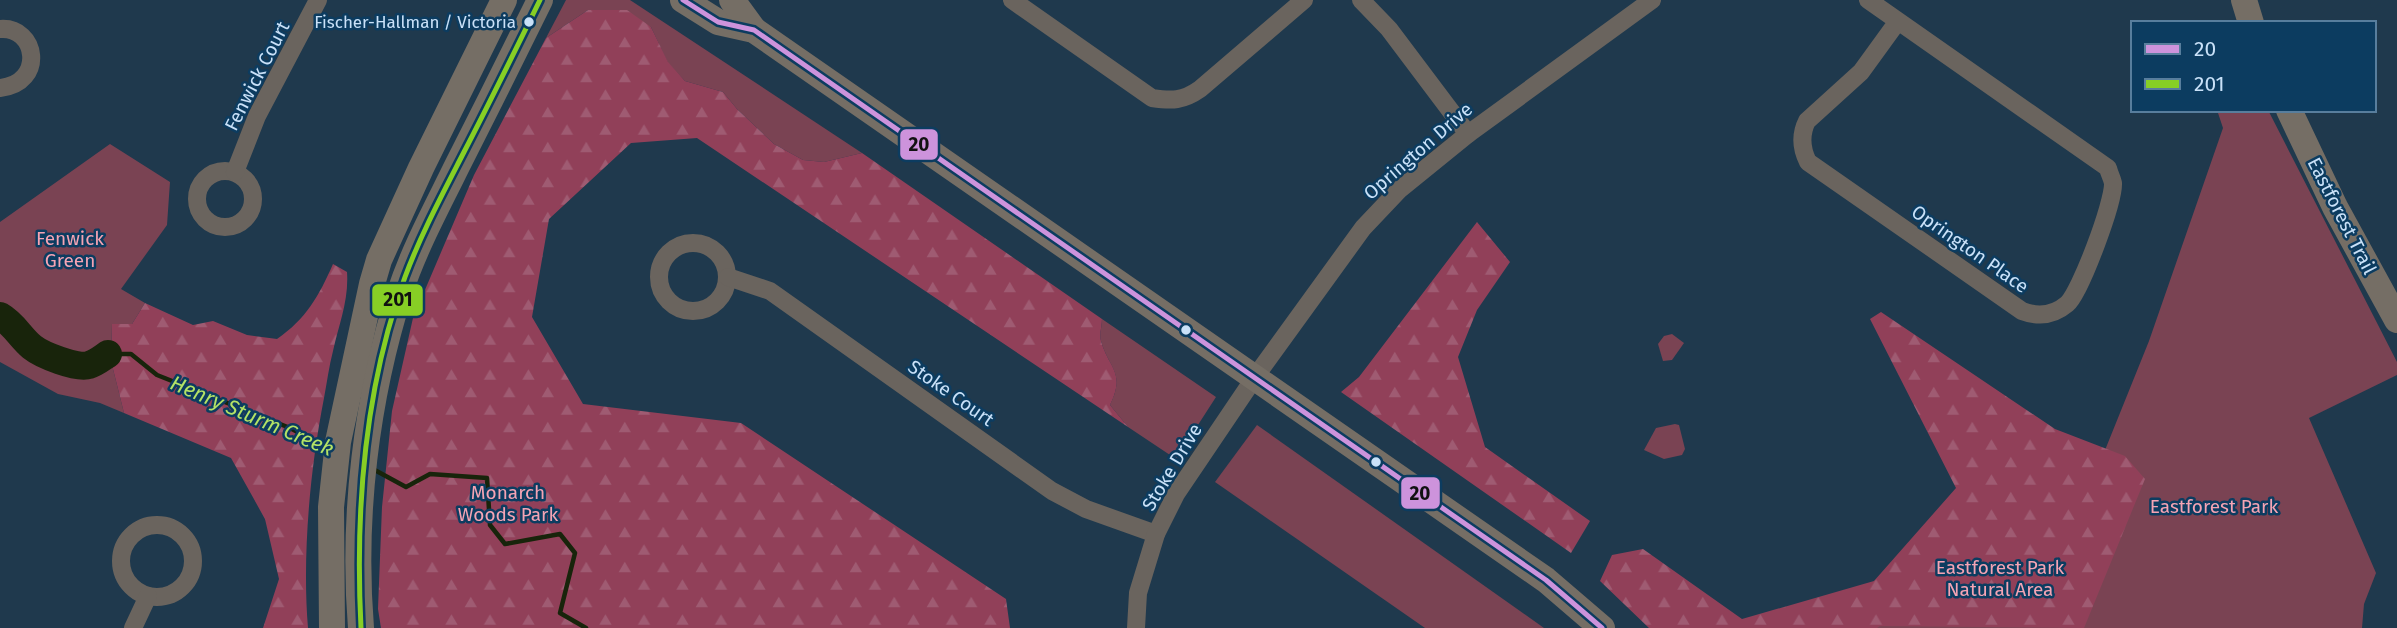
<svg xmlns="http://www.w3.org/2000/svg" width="2397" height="628" font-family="'Fira Sans',sans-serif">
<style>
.green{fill:#7a4353}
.forest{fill:url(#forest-firs)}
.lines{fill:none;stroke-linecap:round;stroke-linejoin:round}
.stream{stroke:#18240b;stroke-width:4.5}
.river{stroke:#18240b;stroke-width:28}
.street{stroke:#6a645e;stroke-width:18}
.secondary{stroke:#756e65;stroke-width:26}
.bus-1-casing{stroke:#0c3c60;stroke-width:10}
.bus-2-casing{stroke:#0c3c60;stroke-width:10}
.bus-1{stroke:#cd93dc;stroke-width:5}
.bus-2{stroke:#87cf25;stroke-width:5}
.bus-dot{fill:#c9e1f8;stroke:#0c3c60;stroke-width:2.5}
.labels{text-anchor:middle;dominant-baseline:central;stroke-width:5;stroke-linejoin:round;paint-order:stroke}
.bus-label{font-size:17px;fill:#c9e1f8;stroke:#0c3c60;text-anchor:end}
.street-label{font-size:19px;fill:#c9e1f8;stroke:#0c3c60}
.park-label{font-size:19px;fill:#f5a4b4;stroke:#0c3c60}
.water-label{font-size:21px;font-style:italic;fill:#b4e366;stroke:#0c3c60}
.line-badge{stroke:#0c3c60;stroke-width:2.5}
.pale-badge-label{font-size:19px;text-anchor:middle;font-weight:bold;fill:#111}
</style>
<defs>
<pattern id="forest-firs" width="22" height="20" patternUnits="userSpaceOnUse" patternTransform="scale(1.75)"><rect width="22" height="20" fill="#914059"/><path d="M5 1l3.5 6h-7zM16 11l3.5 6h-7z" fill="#9f5b72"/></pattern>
</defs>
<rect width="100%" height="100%" fill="#1f394d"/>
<g class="green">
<polygon points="566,0 630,0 862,153 824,162 803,160 774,144 737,109 723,92 685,81 668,63 651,27 588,10 546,38"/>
<polygon points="2217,110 2268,110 2397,362 2397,375 2309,418 2376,573 2364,604 2362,628 1865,628 2097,470 2149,341 2223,128"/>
<polygon points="110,144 170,182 167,225 121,289 145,303 132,324 112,324 111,361 124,413 100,403 58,394 0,362 0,222"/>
<path d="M1102,319L1216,397L1176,459L1128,427L1110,405C1126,373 1109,369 1101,341C1099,335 1102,326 1102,319Z"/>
<polygon points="1672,334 1684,343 1672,360 1663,361 1658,344 1664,336"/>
<polygon points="1675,424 1679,425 1685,449 1682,455 1664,459 1644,450 1656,428"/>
<polygon points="1257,425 1544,628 1425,628 1215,482"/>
</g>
<g class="forest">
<path d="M588,10H627L651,27L668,62L685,81L723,92L737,109L774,144L803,160L824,162L862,153L1102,319C1102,326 1099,335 1101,341C1109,369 1126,372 1110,405L1128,427L697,138L631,143L549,219L532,317L583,404L741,423L1006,599L1010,628H381L378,609L382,507L392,411L413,318L474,175L546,38Z"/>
<polygon points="1477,222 1510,262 1477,310 1458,357 1485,447 1590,521 1571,553 1341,392 1359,377"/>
<path d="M333,264L347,272C349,300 339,324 333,351C329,366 327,382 324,398C310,469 302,556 308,628H263L279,579L265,519L231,458L124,413L111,361L112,324H132L145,303L193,325L213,321L247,335L277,339C306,319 319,296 333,264Z"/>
<polygon points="1881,312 2055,429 2125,456 2145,479 2084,628 1880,626 1877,628 1649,628 1600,581 1612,555 1643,549 1742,619 1874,581 1956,488 1870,319"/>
</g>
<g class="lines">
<g class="stream">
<polyline points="108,354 131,354 157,375 290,428 328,448"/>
<polyline points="371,468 406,487 430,474 487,478 490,525 505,544 560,534 575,553 560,613 586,628"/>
</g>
<path class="river" d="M0,316C14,324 20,337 32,347C42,355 77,369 89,365C96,363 102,358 108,354"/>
<g class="street">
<path d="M1012,0L1152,98C1172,101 1183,101 1200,89L1304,0"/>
<polyline points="1361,0 1389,29 1468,134"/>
<path d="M1868,0L2108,168C2109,173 2112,178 2113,183C2114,202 2080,293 2067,304C2053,316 2038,317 2022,311L1808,162C1801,148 1800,135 1807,121L1861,72L1898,21"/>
<path d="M0,29C37,26 46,83 0,88"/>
<circle cx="225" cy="199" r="28"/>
<polyline points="235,172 257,116 318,0"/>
<circle cx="693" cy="277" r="34"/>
<polyline points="728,277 770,291 1052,491 1086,509 1156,534"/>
<circle cx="157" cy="561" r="36"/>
<polyline points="133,628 148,596"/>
<polyline points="1136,628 1138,593 1156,534 1176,494 1255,377 1363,228 1399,190 1468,134 1652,0"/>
</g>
<g class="secondary">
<polyline points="683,0 718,22 754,30 1546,580 1602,628"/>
<polyline points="732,0 754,30"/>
<polyline points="2244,0 2251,23"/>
<polyline points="2289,110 2335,207 2397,320"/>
<polyline points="332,628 331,507 338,442 372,284 379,260 421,168 504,0"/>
<path d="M361,628C352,517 366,399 400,292C414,249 437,207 457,166C485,111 513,55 540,0"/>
</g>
<defs>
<polyline id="bus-1" points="683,0 718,22 754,30 1546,580 1602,628"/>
<path id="bus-2" d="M361,628C355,510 364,389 405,277C421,234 443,193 464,152C490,102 515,51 540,0"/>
</defs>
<use href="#bus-1" class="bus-1-casing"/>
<use href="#bus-2" class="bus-2-casing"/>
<use href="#bus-1" class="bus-1"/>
<use href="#bus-2" class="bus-2"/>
</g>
<g class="bus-dot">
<circle cx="529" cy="22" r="6"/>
<circle cx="1186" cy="330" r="6"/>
<circle cx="1376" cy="462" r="6"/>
</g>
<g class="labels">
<g class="bus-label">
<text x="516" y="22">Fischer-Hallman / Victoria</text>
</g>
<g class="street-label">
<text transform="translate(257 76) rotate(-63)">Fenwick Court</text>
<text transform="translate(1418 151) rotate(-41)">Oprington Drive</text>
<text transform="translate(2342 216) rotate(63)">Eastforest Trail</text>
<text transform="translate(1970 249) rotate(35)">Oprington Place</text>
<text transform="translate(951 393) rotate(35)">Stoke Court</text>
<text transform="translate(1172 467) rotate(-59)">Stoke Drive</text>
</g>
<g class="park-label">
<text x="70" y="238">Fenwick<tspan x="70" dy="22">Green</tspan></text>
<text x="508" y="492">Monarch<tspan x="508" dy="22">Woods Park</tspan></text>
<text x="2214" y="506">Eastforest Park</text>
<text x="2000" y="567">Eastforest Park<tspan x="2000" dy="22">Natural Area</tspan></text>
</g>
<g class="water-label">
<text transform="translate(252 416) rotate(23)">Henry Sturm Creek</text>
</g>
</g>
<g class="line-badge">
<rect x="899" y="128" width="40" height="33" rx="7" fill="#cd93dc"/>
<rect x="371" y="283" width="53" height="34" rx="7" fill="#87cf25"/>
<rect x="1400" y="476" width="41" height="34" rx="7" fill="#cd93dc"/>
</g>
<g class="pale-badge-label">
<text x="919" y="151">20</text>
<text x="398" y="306">201</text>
<text x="1420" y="500">20</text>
</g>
<rect x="2131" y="21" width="245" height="91" fill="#0c3c60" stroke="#587e9d" stroke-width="2"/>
<rect x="2145" y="44" width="35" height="10" fill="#cd93dc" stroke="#587e9d" stroke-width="2"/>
<text x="2194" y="56" font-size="21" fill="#c9e1f8">20</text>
<rect x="2145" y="79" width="35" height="10" fill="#87cf25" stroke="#587e9d" stroke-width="2"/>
<text x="2194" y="91" font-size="21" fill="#c9e1f8">201</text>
</svg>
